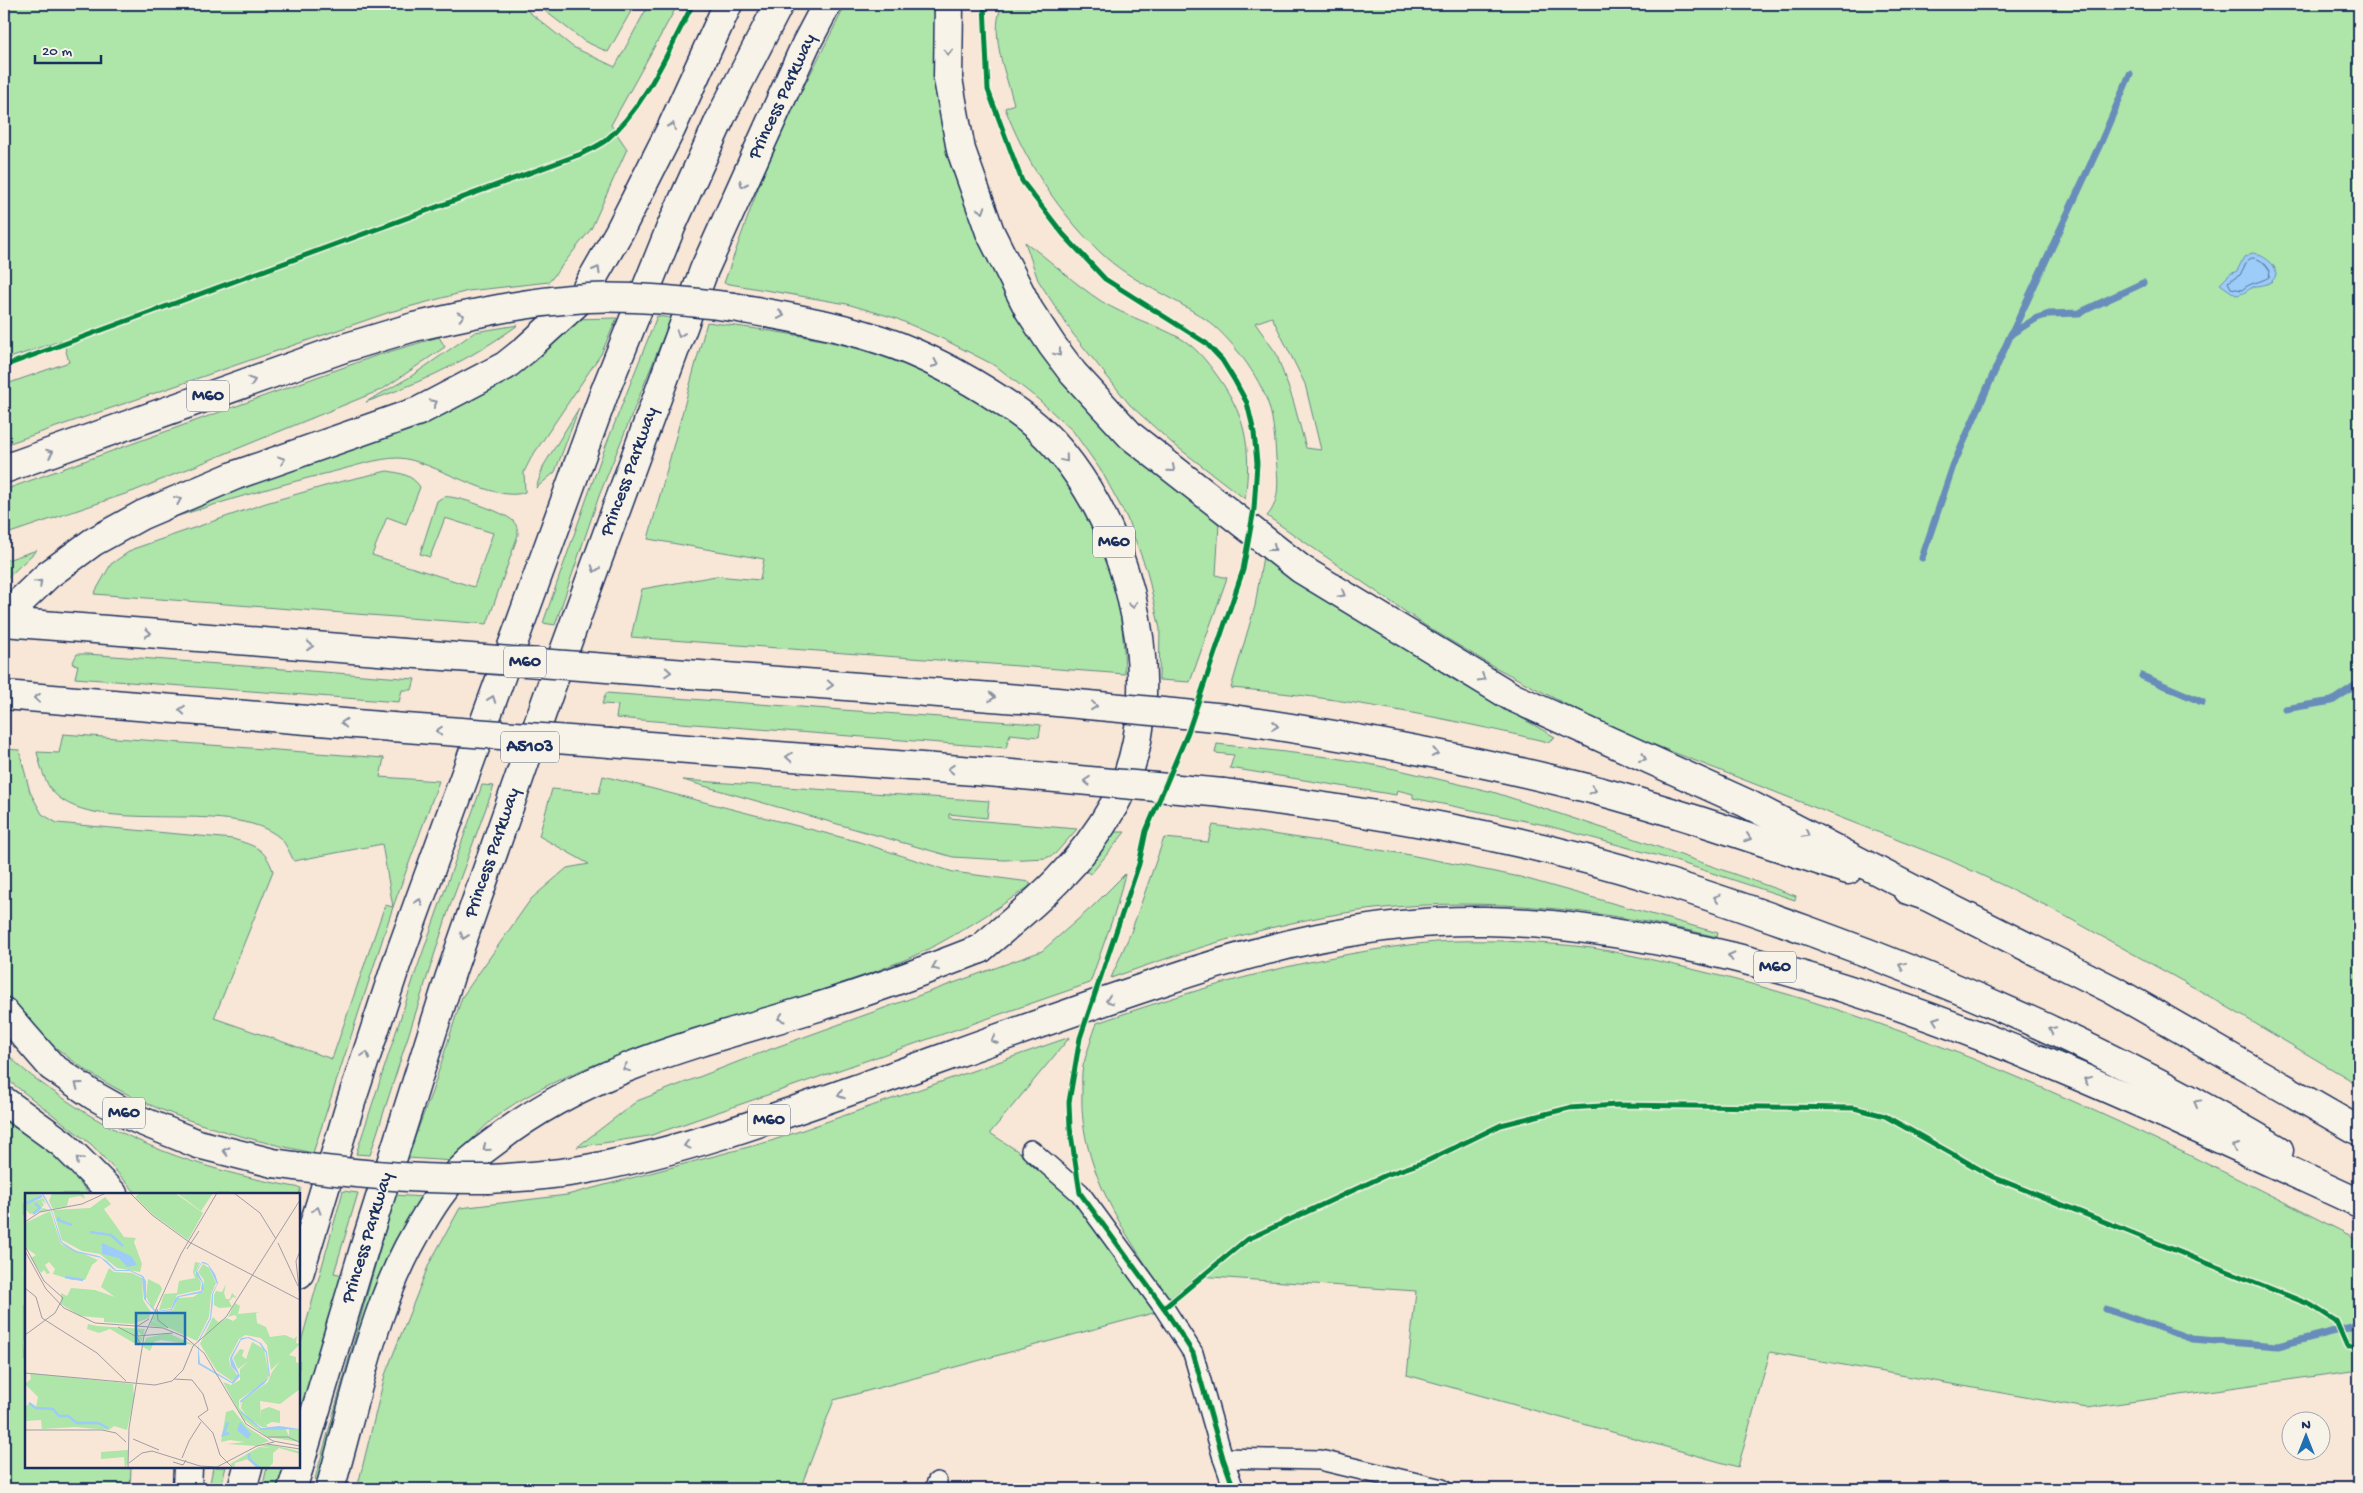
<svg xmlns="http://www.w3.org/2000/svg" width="2363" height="1493" font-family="'Gochi Hand',sans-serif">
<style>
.green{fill:#aee5a9;stroke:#648a84;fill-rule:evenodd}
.water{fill:#9dccf8;stroke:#698dba}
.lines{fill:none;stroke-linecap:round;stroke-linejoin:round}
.shore{stroke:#4f6e9c;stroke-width:1}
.stream{stroke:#698dba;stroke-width:7}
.minor-casing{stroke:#1b2f5e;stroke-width:22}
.trunk-casing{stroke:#1b2f5e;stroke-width:31}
.motorway-casing{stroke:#1b2f5e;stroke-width:31}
.minor{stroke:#f7f3e8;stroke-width:19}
.trunk{stroke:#f7f3e8;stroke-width:28}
.motorway{stroke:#f7f3e8;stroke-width:28}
.motorway-bridge-casing{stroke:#1b2f5e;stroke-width:31;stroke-linecap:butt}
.motorway-bridge{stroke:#f7f3e8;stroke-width:28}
.cycleway-casing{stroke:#f7f3e8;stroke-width:8}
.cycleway{stroke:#00873e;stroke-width:5}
.oneway{stroke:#8991a3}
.labels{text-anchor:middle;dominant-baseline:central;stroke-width:4;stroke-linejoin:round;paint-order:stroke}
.shield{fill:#f7f3e8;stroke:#5d6a87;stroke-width:1}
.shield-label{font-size:18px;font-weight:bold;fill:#1b2f5e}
.street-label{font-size:19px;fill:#1b2f5e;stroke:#f7f3e8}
.inset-river{fill:none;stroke:#9dccf8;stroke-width:2.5}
.inset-road{fill:none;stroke:#a09da6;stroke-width:1}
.view{fill:#1f6fb2;fill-opacity:0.15;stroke:#1f6fb2;stroke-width:2.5}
.inset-edge{fill:none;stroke:#1b2f5e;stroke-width:2.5}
</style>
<rect width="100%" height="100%" fill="#f8e6d6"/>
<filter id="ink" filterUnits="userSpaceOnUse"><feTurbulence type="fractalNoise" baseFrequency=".02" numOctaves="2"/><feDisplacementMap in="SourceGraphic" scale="10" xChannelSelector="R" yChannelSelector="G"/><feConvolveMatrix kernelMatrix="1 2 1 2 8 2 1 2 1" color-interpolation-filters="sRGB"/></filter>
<g filter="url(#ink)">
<g class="green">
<polygon points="4,4 519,4 573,47 615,67 649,4 678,4 611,125 627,149 591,229 549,282 468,291 390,312 4,445 4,385 69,362 63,340 4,360"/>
<polygon points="536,4 635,4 608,52 584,41"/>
<polygon points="846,4 937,4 970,198 1135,455 1219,524 1216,575 1227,578 1190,682 1159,680 1160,629 1147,571 1127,518 1102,472 1073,431 1039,400 996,366 943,339 895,318 847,304 724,283 773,147"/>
<path d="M1077,4H2359V1085L2202,992L2047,906L1949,860L1647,742L1569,706L1491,665L1426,626L1267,516C1281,501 1278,478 1276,458C1275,441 1274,423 1269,406C1260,377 1230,336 1205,319C1165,292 1126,281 1092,244C1054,205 1024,158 1005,108L1014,104C1006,74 990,37 1001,7ZM1272,317L1305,384L1321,450L1306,448L1293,400L1276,353L1255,323Z"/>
<path d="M1025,242C1050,260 1076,285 1101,301C1126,317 1155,324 1180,338C1194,346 1204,358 1213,370C1246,414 1252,446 1245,499L1172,443L1130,405L1073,334L1038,280Z"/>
<polygon points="657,316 671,318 599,496 555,625 543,623 601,458"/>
<path d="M617,318L601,354L531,458L524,472L525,492C496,505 430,459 399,458C377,458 353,467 332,472C278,485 225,501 172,518L231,490L570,319Z"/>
<path d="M707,322C757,329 807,335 855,348C917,365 990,402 1036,447C1071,482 1102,540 1115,588C1122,616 1124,645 1125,674L631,637L642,589L716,576L760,580L764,559L648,539Z"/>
<path d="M518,325C471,359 421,383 366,402L410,377L475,332Z"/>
<polygon points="439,337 445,347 383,389 134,491 4,535 4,490 375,356"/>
<polygon points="579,408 555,472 536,488 544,465"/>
<path d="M387,471C401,473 412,475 420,487L406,524L387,517L372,555L474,587L493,533L445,518L430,557L420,554L437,501C439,500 441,498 443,497C454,494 506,513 513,521C517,525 518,530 518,535L487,624L94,594L111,564L133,549L266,503L339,482Z"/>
<polygon points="37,550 4,581 4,561"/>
<path d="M1263,556L1449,677L1555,737L1548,742C1441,717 1340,697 1231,688L1255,606Z"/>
<polygon points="77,654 87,654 415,679 412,690 402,690 399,702 75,678 78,665 72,664"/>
<polygon points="606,693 1023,723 1041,725 1039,737 1010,734 1006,748 616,718 618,705 602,704"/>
<path d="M63,734L384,758L380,777L439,781L393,907L313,1153C197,1129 76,1093 4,991V749L19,750L30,792L42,814L57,823L233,839C255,846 265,848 273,871L214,1018L332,1059L385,905L393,907L382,844L294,861C290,854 286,843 280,838C231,795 87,841 50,788C43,777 40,764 37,752L59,753Z"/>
<polygon points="1217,744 1336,758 1395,769 1493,792 1627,836 1796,896 1795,900 1666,858 1545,825 1413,798 1413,794 1397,790 1396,795 1230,768 1234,755 1215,753"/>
<path d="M603,776L856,841L953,872L1030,882V886C990,913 951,940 907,959C806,1001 697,1022 596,1064C564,1077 533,1091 505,1110C485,1124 469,1142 454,1161L407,1158L433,1089L462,997L531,899L567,868L589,864L539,836L552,789L599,793Z"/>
<polygon points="683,780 989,801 987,818 949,814 949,818 1077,829 1055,854 1046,858 1004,860 953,857"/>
<polygon points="482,785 494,786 449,909 370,1155 356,1154 415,974"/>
<path d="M1213,825L1405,854L1520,877L1718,933L1717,937C1605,910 1490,896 1375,909C1284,919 1197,947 1111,978L1131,932L1164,838L1208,842Z"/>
<polygon points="1112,832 1125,832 1091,874 1085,871"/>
<polygon points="1125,874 1116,909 1090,983 649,1136 577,1147 637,1101 771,1049 1042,951 1092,907"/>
<path d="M1505,941C1534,943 1563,944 1592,948C1629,954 1667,963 1704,972C1935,1027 2149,1133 2359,1240V1370L2087,1408L1770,1352L1738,1467L1407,1375L1416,1291L1197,1276L1169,1299C1128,1238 1079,1171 1082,1093C1082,1084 1081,1075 1083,1066C1087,1052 1092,1037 1097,1023C1206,985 1321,953 1436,942C1459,940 1482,941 1505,941Z"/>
<polygon points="1070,1037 990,1133 1070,1185 1157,1312 834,1400 800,1489 357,1489 385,1375 429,1264 460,1208 567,1195 771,1141"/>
<path d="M4,1050C20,1069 42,1084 63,1098C135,1148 215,1173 301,1188L299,1195L137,1194L92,1145L4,1077Z"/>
<polygon points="4,1121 55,1153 89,1194 26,1194 26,1467 131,1467 130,1489 4,1489"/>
<polygon points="343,1191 358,1193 334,1273 343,1275 299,1419 299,1349"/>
<polygon points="395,1195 423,1197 348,1372 318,1480 315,1479"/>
<polygon points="213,1467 226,1467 220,1489 209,1489"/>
<polygon points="267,1467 285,1467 279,1489 262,1489"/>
</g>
<path class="water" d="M2252,253C2263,254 2285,269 2272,281C2266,286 2259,285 2253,287C2246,291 2244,294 2236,295L2220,284L2230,274L2237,271L2244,257Z"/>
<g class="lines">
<path class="shore" d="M2252,258C2260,258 2266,264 2270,271L2269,277C2260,283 2250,282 2242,290L2231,288L2228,282L2240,275L2247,261Z"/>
<g class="stream">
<polyline points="2012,333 2101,142 2130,74"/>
<polyline points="1922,558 1953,466 2011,334 2037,318 2049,314 2079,313 2143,283"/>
<polyline points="2142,676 2202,702"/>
<polyline points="2285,709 2332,701 2359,683"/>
<polyline points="2106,1309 2192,1339 2278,1346 2359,1325"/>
</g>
<defs>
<g id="minor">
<polyline points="1031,1150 1080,1193 1164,1308 1193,1353 1223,1458 1234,1489"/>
<polyline points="1223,1458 1320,1460 1442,1489"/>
<polyline points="935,1489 937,1482"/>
</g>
<g id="trunk">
<polyline points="299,1274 351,1102 397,962 605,391 671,227 721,117 779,4"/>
<polyline points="299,1466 367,1239 450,976 551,687 704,270 806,44 827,4"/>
<polyline points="242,1489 248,1467"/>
<polyline points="292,1489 299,1467"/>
<path d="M330,1489C353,1410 370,1321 408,1248C420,1226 433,1202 450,1182C463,1166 481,1151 498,1139C589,1068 702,1042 811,1009C868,992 924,971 980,949"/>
</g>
<g id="motorway">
<polyline points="949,4 948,79 961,150 990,232 1029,310 1052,345 1073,373 1131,436 1301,569 1512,697 1746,803 1926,896"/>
<path d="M733,307C788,317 845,326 898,346C941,363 981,386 1018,412C1125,487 1179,690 1114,805C1078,869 1035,903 980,949"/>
<polyline points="4,469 344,348 414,327"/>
<polyline points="4,617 48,575 93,542 142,515 236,475 419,411 505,366 525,350 580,300 619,232 671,129 728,4"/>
<polyline points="4,622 430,655"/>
<polyline points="620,669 1046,701"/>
<polyline points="4,695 392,727"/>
<path d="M1226,718C1349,736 1471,758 1591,789C1678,812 1763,842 1848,870"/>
<polyline points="610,743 1000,773"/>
<path d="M1223,793C1318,805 1413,819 1507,840C1610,862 1710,895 1809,931C1972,990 2130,1061 2279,1150"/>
<polyline points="1908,890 1926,896 2113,990 2359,1131"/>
<polyline points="4,1012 52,1067 93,1095 132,1117 198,1144 273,1163"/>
<polyline points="4,1101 63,1144 113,1194"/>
<path d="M489,1179C522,1177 555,1175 587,1169C684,1151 777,1117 870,1084C966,1050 1061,1015 1158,983C1263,947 1373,919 1485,921C1551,922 1616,932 1680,945C1919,994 2139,1102 2359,1203"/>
<polyline points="187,1489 188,1467"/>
</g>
</defs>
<use href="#minor" class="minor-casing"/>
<use href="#trunk" class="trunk-casing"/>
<use href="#motorway" class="motorway-casing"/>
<use href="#minor" class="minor"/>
<use href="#trunk" class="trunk"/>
<use href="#motorway" class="motorway"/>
<defs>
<g id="motorway-bridge">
<path d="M414,327C471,314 529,301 588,298C636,296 685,301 733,307"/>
<polyline points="430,655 620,669"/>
<polyline points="1046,701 1226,718"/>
<polyline points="392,727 610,743"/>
<polyline points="1000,773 1223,793"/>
<path d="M273,1163C348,1174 414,1180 489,1179"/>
</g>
</defs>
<use href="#motorway-bridge" class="motorway-bridge-casing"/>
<use href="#motorway-bridge" class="motorway-bridge"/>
<defs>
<g id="cycleway">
<polyline points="984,4 988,90 1022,181 1063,234 1105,279 1206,343 1222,360 1235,381 1247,403 1254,432 1257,463 1254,509 1243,570 1188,732 1146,831 1139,864 1080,1038 1069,1102 1070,1128 1080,1193 1164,1308 1193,1353 1223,1458 1234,1489"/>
<path d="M4,366L581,154C589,150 598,146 605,141C645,108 669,49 693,4"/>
<polyline points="1164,1308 1246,1240 1386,1175 1427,1161 1501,1125 1569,1108 1617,1105 1854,1108 1885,1116 1993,1177 2311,1305 2336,1321 2347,1346 2359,1346"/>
</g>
</defs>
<use href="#cycleway" class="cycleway-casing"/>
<use href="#cycleway" class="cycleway"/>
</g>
<defs><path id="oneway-chevron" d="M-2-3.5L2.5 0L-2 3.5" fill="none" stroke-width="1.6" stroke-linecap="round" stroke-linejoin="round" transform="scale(1.25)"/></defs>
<g class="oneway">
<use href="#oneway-chevron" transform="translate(948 52) rotate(91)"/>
<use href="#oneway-chevron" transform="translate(672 126) rotate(-66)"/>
<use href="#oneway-chevron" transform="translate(743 184) rotate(114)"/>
<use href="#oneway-chevron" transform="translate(982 210) rotate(71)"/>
<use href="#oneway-chevron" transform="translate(597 270) rotate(-60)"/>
<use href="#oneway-chevron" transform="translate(781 315) rotate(10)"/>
<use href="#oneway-chevron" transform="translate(461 316) rotate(-13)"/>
<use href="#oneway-chevron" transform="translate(680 334) rotate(110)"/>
<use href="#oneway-chevron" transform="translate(1058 353) rotate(53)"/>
<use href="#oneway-chevron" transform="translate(935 364) rotate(25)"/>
<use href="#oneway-chevron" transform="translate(252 381) rotate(-19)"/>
<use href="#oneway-chevron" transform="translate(434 403) rotate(-27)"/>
<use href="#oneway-chevron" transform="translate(50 453) rotate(-20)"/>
<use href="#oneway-chevron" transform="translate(1065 459) rotate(50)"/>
<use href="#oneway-chevron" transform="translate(282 460) rotate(-19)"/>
<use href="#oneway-chevron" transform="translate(1172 469) rotate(39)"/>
<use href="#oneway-chevron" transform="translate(178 500) rotate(-23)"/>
<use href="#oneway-chevron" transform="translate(1273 548) rotate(38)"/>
<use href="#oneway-chevron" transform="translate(595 569) rotate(110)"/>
<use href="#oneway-chevron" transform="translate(39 583) rotate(-44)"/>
<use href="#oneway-chevron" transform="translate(1342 594) rotate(31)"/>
<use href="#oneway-chevron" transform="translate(1133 605) rotate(79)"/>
<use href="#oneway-chevron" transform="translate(148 633) rotate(5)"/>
<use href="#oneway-chevron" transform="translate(310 646) rotate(5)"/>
<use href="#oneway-chevron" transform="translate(668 672) rotate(4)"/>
<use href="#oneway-chevron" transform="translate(1482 678) rotate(31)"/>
<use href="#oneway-chevron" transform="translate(830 685) rotate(4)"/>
<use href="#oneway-chevron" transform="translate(992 697) rotate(4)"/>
<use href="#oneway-chevron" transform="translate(37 698) rotate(-175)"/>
<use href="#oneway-chevron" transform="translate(492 699) rotate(-70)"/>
<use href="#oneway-chevron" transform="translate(1094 706) rotate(6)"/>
<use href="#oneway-chevron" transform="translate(182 710) rotate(-175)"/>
<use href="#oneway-chevron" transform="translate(344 723) rotate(-175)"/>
<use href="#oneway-chevron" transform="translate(1275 726) rotate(8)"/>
<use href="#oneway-chevron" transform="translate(439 731) rotate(-176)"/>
<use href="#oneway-chevron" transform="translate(1435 753) rotate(11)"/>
<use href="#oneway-chevron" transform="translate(789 757) rotate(-176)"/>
<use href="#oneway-chevron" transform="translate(1643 758) rotate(24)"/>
<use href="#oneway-chevron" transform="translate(951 769) rotate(-176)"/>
<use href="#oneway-chevron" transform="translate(1087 781) rotate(-175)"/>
<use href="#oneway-chevron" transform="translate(1593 790) rotate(15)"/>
<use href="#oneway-chevron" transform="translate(1806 834) rotate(27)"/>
<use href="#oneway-chevron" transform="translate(1748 838) rotate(18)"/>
<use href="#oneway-chevron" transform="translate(1717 898) rotate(-162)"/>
<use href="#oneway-chevron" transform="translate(419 902) rotate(-71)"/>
<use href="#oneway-chevron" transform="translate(464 936) rotate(109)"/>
<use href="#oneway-chevron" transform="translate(1731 956) rotate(-166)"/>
<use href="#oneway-chevron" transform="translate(1902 966) rotate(-158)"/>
<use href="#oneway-chevron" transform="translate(935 967) rotate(158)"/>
<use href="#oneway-chevron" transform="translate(1109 1000) rotate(161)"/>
<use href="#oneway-chevron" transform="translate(781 1018) rotate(164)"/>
<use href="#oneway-chevron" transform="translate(1936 1020) rotate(-160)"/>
<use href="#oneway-chevron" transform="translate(2052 1030) rotate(-154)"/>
<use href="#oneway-chevron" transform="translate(994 1040) rotate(160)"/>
<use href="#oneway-chevron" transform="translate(366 1055) rotate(-72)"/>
<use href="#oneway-chevron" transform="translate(626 1068) rotate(158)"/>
<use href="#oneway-chevron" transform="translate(2087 1080) rotate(-158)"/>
<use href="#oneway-chevron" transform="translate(78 1085) rotate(-144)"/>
<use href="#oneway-chevron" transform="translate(841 1095) rotate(160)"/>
<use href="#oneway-chevron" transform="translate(2197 1103) rotate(-151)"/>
<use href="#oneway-chevron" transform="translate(687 1145) rotate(165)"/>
<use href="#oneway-chevron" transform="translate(2235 1147) rotate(-155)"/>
<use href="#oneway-chevron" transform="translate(486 1148) rotate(140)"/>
<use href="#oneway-chevron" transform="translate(226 1151) rotate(-166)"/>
<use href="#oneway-chevron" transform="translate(79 1160) rotate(-136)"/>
<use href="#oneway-chevron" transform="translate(317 1210) rotate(-73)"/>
</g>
</g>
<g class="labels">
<g class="shield">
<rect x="187" y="380.5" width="42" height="31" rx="4"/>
<rect x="1093" y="526.5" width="42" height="31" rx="4"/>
<rect x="504" y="646.5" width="42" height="31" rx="4"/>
<rect x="501" y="731.5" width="58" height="31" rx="4"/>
<rect x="1754" y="951.5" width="42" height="31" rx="4"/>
<rect x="103" y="1097.5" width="42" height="31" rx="4"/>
<rect x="748" y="1104.5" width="42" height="31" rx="4"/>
</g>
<g class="shield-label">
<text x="208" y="396">M60</text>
<text x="1114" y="542">M60</text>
<text x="525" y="662">M60</text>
<text x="530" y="747">A5103</text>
<text x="1775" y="967">M60</text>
<text x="124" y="1113">M60</text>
<text x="769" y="1120">M60</text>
</g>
<g class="street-label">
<text transform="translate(783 97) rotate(-65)">Princess Parkway</text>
<text transform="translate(630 472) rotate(-70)">Princess Parkway</text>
<text transform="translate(493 853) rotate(-71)">Princess Parkway</text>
<text transform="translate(368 1238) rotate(-73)">Princess Parkway</text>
</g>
</g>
<g transform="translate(25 1193)">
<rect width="275" height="275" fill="#f8e6d6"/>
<path d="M0,0L17,2L2,11L18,5L21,11L16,7L19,12L12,19L18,15L25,17L5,21L0,16ZM27,0H58L60,6L55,3L44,5L42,13L56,11L28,16L24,8ZM115,0H150L178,20L163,47L127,21L110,4ZM152,0H188L176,18ZM80,4L86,11L79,16L99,44L111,45L109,49L117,71L115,79L92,75L75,61L57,58L37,47L28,17L65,15ZM25,18L36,51L73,67L67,72L60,87H47L28,81L30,76L24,69L20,72L25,80L22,81L19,77L16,80L6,65L11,62L1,55L0,30ZM170,69L175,70L170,80L176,89L175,97L152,102L146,115L134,117L139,101L152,100L154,88L170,85L168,79ZM178,71L184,75L191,90L186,102L184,124L172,148L144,135L125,133L126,127L135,132L126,126L132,120L148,117L153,105L168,104L178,98L179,87L173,79ZM84,75L89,79L107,80L117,85L118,107L126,119L124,125L108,131L79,129V125L55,123L36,111V100L42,103L46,95L70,97L90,104L76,94ZM123,86L135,92L137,96L128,116L121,104ZM201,91L199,100L201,106H205L207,100L212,105L208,104L204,108L207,114L194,115L189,112V102L191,98L197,99ZM210,110L215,113L213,121L234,119L231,120L232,130L241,134L245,144L260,142L269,146L272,143L271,150L275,151L264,162L271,164V169L275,171V196L255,211L235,208L236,226V217L244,214L255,218V230L247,229L241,232L243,234H237L224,226L216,215L217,208L243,189L247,179L255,168L246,177L242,152L236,145L220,142L214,146L204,165L205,172L213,183L207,188L192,178L175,151L188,124L193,129L202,125L208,128L212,125L210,122L203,124ZM63,131L72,133L120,136L118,144L110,136L112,142L118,145L114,153L85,136L74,140L62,136ZM143,140L169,152L136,147L129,149L125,158L118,154L121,145ZM227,149L239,156L244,182L240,189L214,207V215L234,236L260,235L264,243V236H275V249L242,244L218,226L198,189L206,192L215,187V176L224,168L213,176L208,165L215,156L219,157L217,163L221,166ZM5,180L108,191L109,205L102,237L89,233L84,237L50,234L17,236L16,227L0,228V214L4,211L11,214L13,204L0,191L6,186ZM208,217L222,234L244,248L231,253L202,251L220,249L205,247L196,249L201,219ZM243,251L273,258L275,261L254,255L248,260V270L243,275H233L223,266L210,270L209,275L205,271L234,254L246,255L235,253ZM103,257V270L100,275L99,264L76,266V259Z" fill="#aee5a9"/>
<path d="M16,0L19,2L26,15L37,49L51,58L74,63L82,68L91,77H105L118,83L121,88V107L131,118L146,116L150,106L153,103L176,98L177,89L171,82V78L177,69H179L183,71L190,81L193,90L188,101V109L186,126L173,150L175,170L207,189L213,181L206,173L205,165L216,145L224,144L236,150L242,159L245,183L239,191L215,210L216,218L236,235L254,233L275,236L236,237L216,220L215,208L244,184L241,160L234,150L223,145L216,147L207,165L215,183L208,191L173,171V148L185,125L187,101L192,91L183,72L177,70L172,78L178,89L179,96L176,100L154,104L147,117L130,119L119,106L117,84L105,78H90L76,65L50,59L36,50L26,17ZM77,50L106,63L112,72L102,74L94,65L77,61ZM215,229L226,241L223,246L212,237Z" fill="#9dccf8"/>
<path class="inset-river" d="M0,11L17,3M8,21L15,15L10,10M34,24L33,27L47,32M65,39L86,42L98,53M40,84L58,87M4,210L11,215L28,216L34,223H43L52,230H73L83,235M203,229L198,242L204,240M224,260V266L234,275"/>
<path class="inset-road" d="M105,0L127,22L164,49L275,107M209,0L235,20L251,46M0,29L15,19L57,11L81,0M253,50L273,93M0,53L19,88L38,105L30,120L0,142M162,56L174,38M0,58L21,96L39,115L70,130L138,135L160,144L179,160L221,231L248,248L275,253M275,58L271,68L275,104M0,95L11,104L17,125L72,160L101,188M275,112V134M132,116L133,127L143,135M124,126L111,134L113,143L148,140M93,134L112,144L115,151M0,180L130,192L147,188L158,177L168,153L201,124L275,7M149,186L167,187L178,201L183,217L173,224L188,240L195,262L208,275M0,237H77L91,240L101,249M243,244H263L274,249M108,246L134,257M242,251L275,256M157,265L164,248L176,229M148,269L158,272L161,267M104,270L117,260L127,258L175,273L192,274L232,253L249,249M103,275L104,235L119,143L156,61L192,0"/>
<path class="view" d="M111,120H160V151H111Z"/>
<rect width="275" height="275" class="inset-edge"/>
</g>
<rect width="2363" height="1493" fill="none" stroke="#f7f3e8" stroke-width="20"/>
<rect x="10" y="10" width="2343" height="1473" fill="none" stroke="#1b2f5e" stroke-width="2" filter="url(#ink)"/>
<g transform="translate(2306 1436)"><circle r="24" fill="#f7f3e8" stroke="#9fa5b1"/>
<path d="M0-4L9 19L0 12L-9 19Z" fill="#1f6fb2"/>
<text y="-8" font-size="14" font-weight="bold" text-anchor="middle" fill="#1b2f5e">N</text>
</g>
<path d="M35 55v8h66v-8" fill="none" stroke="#1b2f5e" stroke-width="2.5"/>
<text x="42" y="55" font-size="15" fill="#1b2f5e" stroke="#f7f3e8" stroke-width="4" paint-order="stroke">20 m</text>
</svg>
